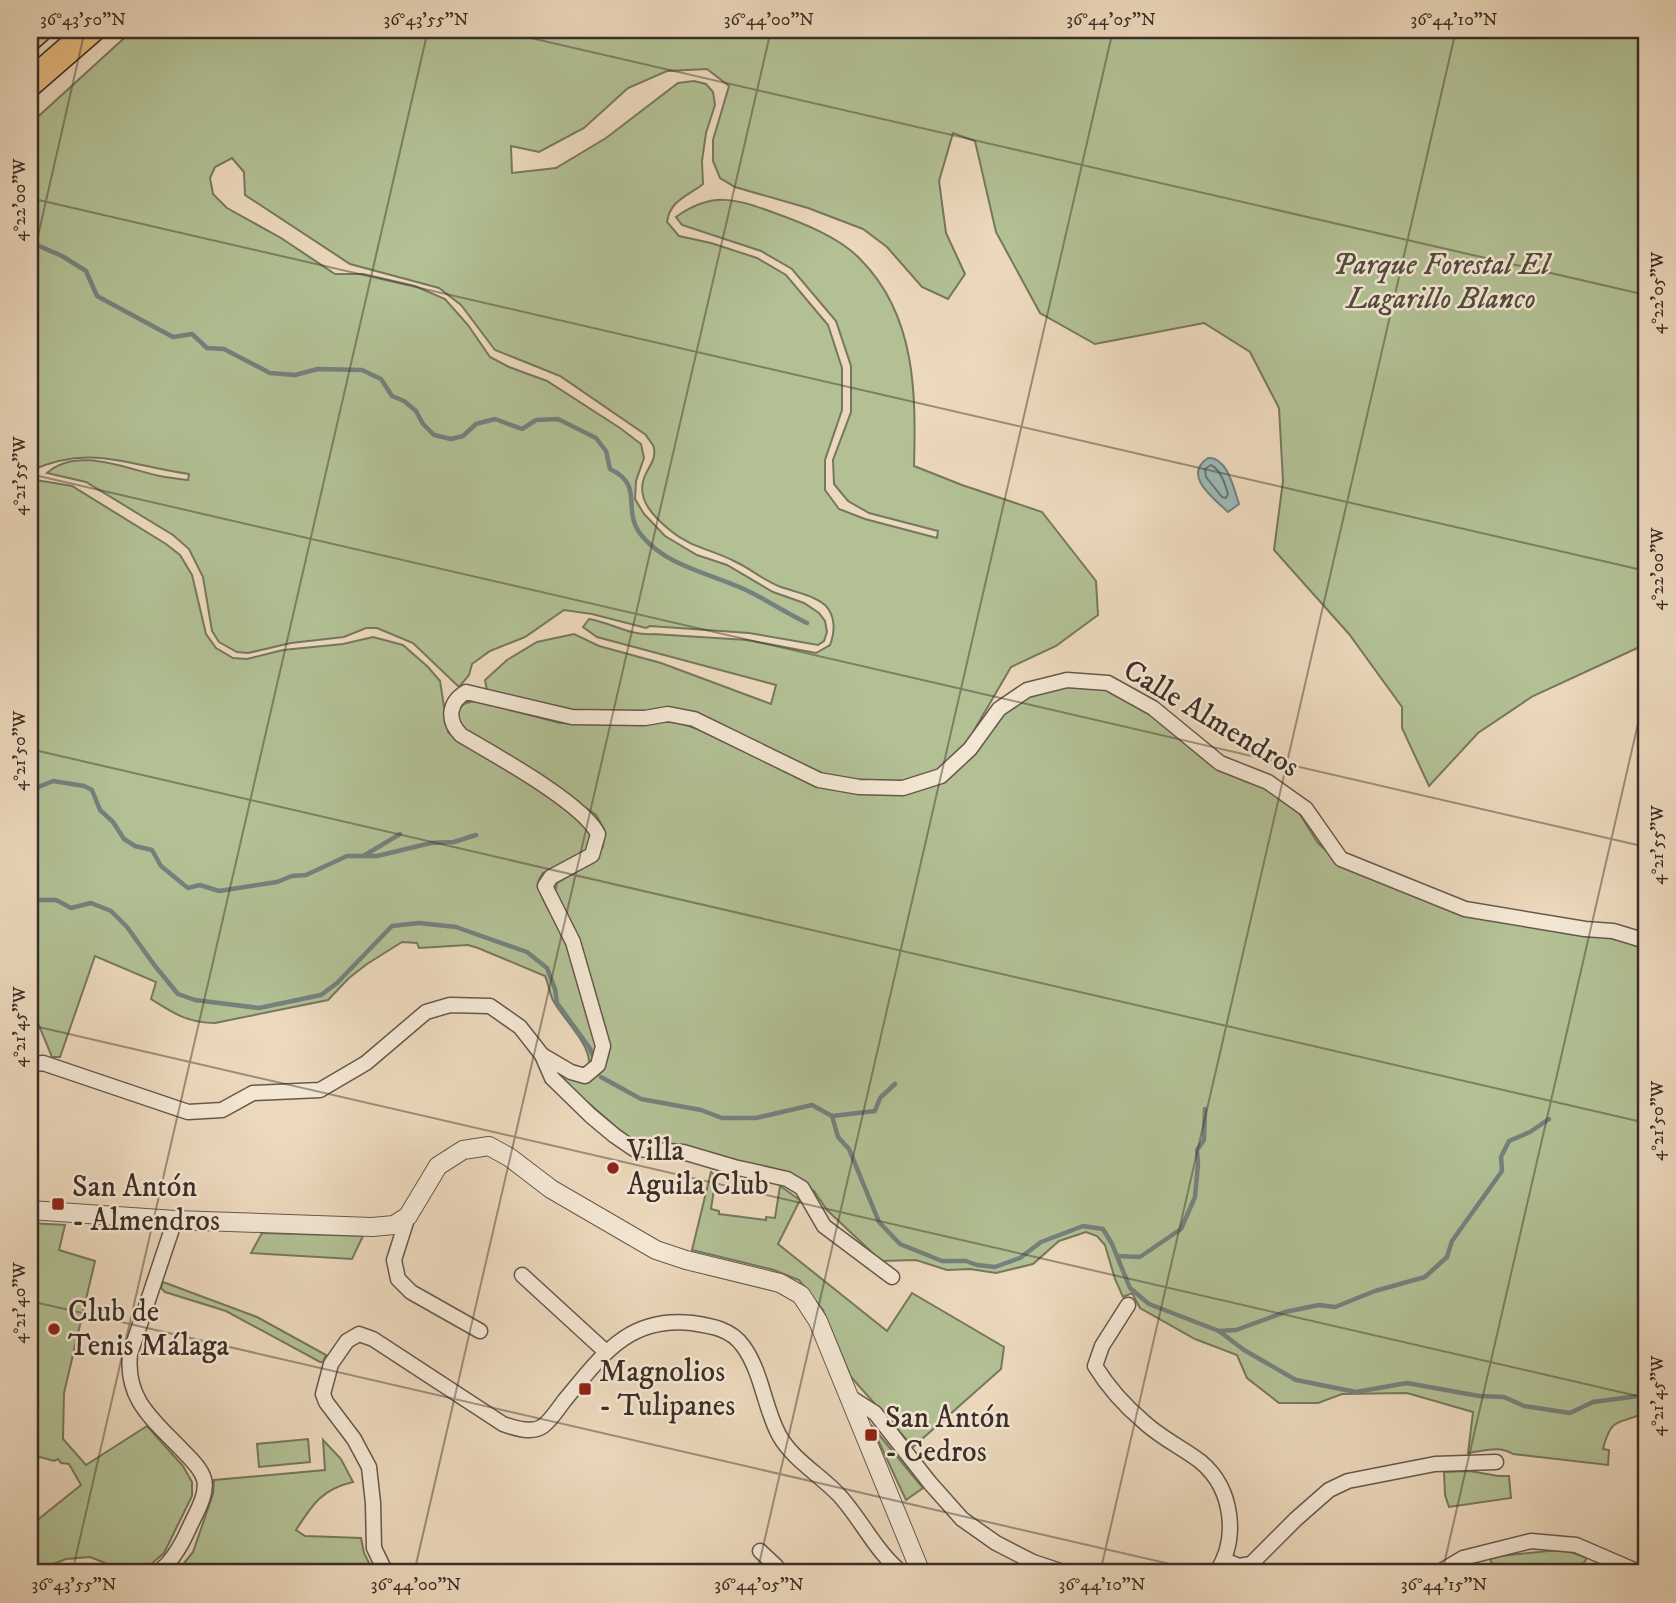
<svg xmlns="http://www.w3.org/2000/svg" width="1676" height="1603" font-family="'IM FELL DW Pica',serif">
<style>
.green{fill:#b2c094;stroke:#76775e;stroke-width:2}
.water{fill:#9ab9b7;stroke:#74817e;stroke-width:2}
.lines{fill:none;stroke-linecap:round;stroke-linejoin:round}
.shore{stroke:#6a7470;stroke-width:2}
.stream{stroke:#74817e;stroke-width:4.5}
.minor-casing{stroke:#67584d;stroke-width:17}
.tertiary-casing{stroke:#67584d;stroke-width:20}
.motorway-casing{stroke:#3b2e28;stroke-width:29}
.minor{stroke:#f3e6d3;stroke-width:14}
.tertiary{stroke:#f3e6d3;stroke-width:18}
.motorway{stroke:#e6bc7e;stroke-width:26}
.ticks{fill:none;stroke:#3b2e28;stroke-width:2;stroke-opacity:0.45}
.poi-dot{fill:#8f2418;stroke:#f3e6d3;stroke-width:2.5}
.labels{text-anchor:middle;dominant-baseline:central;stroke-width:5;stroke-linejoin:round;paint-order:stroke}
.park-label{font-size:30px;font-style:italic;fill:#534b3e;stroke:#f3e6d3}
.street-label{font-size:30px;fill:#3b2e28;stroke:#f3e6d3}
.poi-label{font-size:30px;fill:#3b2e28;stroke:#f3e6d3;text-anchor:start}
.neatline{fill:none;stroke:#3b2e28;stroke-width:2.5}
.ticks-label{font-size:18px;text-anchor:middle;fill:#3b2e28}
</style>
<rect width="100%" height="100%" fill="#ecd8bc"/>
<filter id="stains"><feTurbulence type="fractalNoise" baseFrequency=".00286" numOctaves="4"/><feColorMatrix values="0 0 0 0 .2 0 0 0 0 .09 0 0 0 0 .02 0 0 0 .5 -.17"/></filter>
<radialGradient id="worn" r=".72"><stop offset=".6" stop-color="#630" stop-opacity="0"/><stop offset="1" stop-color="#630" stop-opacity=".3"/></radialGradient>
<g class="green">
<path d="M133,30H1646V644L1533,696L1478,733L1429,786L1402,728V707L1349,634L1274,550L1283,481L1279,408L1250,352L1204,323L1095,344L1040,313L996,232L975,141L953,133L939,181L946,233L965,274L948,299L922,287L887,247L863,229L808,208L735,187L720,178L713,161V140L729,86L707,69L667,71L628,88L584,128L539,152L511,146L512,173L556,168L606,138L678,83L694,81L706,84L713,92L715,105L706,133L702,161L703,184C688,196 670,200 667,222L679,236L711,243L757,258L786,275L828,325L842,368V410L825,460V490L839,509L865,519L937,538L938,531L869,513L848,501L834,484L833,460L851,412V366L836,321L792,269L761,251L682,225L676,217C711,192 734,198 772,212C800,222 840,237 861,260C916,316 916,393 914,466L962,485L1042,512L1096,581L1098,615L1056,646L1011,667L962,751L935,775L904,782L880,783L829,778L719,724L634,713H582L487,690L485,680L507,660L537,642L574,634L599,646L661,663L771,704L776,685L597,637L583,627L589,619C612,623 631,636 653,634L747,640L816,653L830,645C835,632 836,616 825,605C813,595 795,592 781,587C764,581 750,568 734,561C713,550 690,547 671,531C655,518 636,500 644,478C648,467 656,461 654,448C653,444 648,439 646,435L560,376L495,350L461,305L439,288L350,264L245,195L244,172L232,158L215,167L210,178L213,194L227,208L281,238L335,274H363L415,286L445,299L468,325L490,357L509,367L547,381L620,428L641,444L644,458L636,481L635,499L644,514L665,536L697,555L727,565L773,592L804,603L819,613L825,621L827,632L824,641L818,645L749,633L650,626L646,628L592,614L564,610L525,637L490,651L472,664L469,675L459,687L413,643L377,628H366L344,637L291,643L248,653L237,652L219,642L212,631L203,577L189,549L173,535L86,482L47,473C77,446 126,469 160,476C169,478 179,479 188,480L189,474C129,466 91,443 30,471V124Z"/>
<path d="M36,480L72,486L166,544L180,555L192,575L206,634L216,648L233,658L247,659L283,650L343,644L373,637L403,645L428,667L440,681L448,732L459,741L518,772L589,824C601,856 566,864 543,873C539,879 537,882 539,888C542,902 552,914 558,926C575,960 596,1018 597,1055L589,1064C591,1045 563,1018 554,1002C549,994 549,984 545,976L478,948L468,945L419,948L417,943L402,942L367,964L349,978L328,1000L215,1023C188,1023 173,1013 151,999L156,982L95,956L60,1057H52L30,1004V482Z"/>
<path d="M1069,686L1110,690L1148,711L1250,780L1294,805L1318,843L1340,864L1475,917L1611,935L1642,945L1646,950V1412C1619,1426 1612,1414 1603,1449L1609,1450L1608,1465L1513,1454C1499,1445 1484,1451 1468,1453L1473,1412L1407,1393L1342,1394L1318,1403H1279L1247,1378L1237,1355L1195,1339L1140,1308L1132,1293L1123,1297L1115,1279L1105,1245L1097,1236L1086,1232L1059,1241L1033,1264L996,1273L970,1269L947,1270L916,1260L881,1261L827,1210L814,1191L791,1175L682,1146L651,1144L629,1138L578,1094L555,1070C584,1078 602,1089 609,1051L555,892L557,883L591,863L603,847L604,829L596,815L556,787L467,735L455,718C459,706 463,702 477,701L560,723L625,725L656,720L680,723L712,734L815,785L927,788L1006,710L1030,693Z"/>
<polygon points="711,1172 716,1176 711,1209 719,1211 719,1214 766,1220 766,1217 775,1218 780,1186 800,1200 778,1244 887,1331 912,1293 1004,1347 1001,1369 913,1447 851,1377 823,1310 799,1280 774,1270 692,1250"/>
<polygon points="30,1223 65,1225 59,1250 95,1261 64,1393 63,1439 86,1465 147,1426 183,1466 192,1482 192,1496 164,1553 150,1565 136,1573 121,1573 105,1563 90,1557 66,1559 30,1573 30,1526 81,1485 69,1464 61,1463 58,1459 54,1461 40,1457 30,1465"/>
<polygon points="262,1233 363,1236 352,1259 251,1253"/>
<polygon points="163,1282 257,1317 326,1355 323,1362 320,1362 226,1311 165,1292 161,1288"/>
<polygon points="871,1425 923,1488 906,1500"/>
<polygon points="308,1439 310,1462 259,1467 257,1444"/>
<path d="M323,1440L341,1459L353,1482C322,1489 312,1505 296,1530L305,1536L361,1538L364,1553L374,1573H176L193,1552L213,1494L214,1480L325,1470Z"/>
<polygon points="1470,1471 1498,1476 1509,1476 1511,1498 1449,1507 1445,1495 1444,1472"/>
<polygon points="1558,1550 1571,1552 1587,1558 1577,1573 1496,1573 1490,1559 1500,1556"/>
</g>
<path class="water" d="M1208,458C1227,456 1234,489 1239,504L1228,512C1213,498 1182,475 1208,458Z"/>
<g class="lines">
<path class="shore" d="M1211,465C1221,470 1225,484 1228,494L1226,498L1222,497L1206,477L1205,469Z"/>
<g class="stream">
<path d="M30,242L62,256L86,271L97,296L173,337L192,334L207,348L224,349L270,373L295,375L318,369L362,370L381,379L392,396L404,401L416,411L423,424L434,435L451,439L463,436L476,424L495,419L522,429L536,420L558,419L596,438L606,451L610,469C646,486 620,510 642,536C669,568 711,573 746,590C767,600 786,613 807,623"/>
<polyline points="30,787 36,788 53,781 84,786 92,790 100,810 113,822 124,839 135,846 152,850 161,866 188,888 200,885 219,891 277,882 292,876 306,875 347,856 377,856 431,843 454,842 476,835"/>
<polyline points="365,855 400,834"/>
<polyline points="30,900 56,900 71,908 91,903 111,911 127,927 155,966 178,994 195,1000 259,1008 321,995 337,983 392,926 419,923 456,927 527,952 547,968 555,989 557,1003 589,1047 593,1056"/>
<polyline points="601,1077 641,1099 701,1110 722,1118 756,1118 812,1105 832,1116 838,1137 849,1149 879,1222 900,1244 942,1261 966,1261 977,1265 995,1267 1020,1258 1041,1242 1083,1226 1103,1229 1112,1244 1130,1288 1149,1304 1219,1331 1244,1350 1296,1380 1356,1392 1407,1383 1479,1396 1504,1397 1524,1406 1570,1413 1593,1402 1646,1395"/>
<polyline points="832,1116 875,1111 880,1098 895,1084"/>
<polyline points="1117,1256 1140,1257 1181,1229 1195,1197 1198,1164 1197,1150 1204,1140 1205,1109"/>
<polyline points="1219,1331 1236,1330 1285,1312 1319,1305 1335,1307 1375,1291 1425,1277 1447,1257 1452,1241 1502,1171 1501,1157 1509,1141 1530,1132 1549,1119"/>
</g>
<defs>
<g id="minor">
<path d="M542,1055L571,1072L585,1076L598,1065L603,1046L573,942L545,886L551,877L592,855L598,834C583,803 493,754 461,735C446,720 449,702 466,692L572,717L645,718L668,714L694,719L819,780L859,787L903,788L941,776L970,749L999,709L1027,690L1067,680L1108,683L1153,708L1220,763L1268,782L1306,809L1341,859L1465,909L1585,929L1613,931L1646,941"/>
<polyline points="30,1065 43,1063 188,1112 222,1110 253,1093 320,1090 366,1063 426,1012 450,1005 490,1006 520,1027 542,1055 552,1078 591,1116 615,1136 634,1149 683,1152 734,1167 787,1179 802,1188 824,1226 892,1277"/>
<polyline points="408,1216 394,1260 398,1279 411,1292 480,1331"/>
<polyline points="522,1275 606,1352"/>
<path d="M1128,1305L1102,1346L1095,1366C1108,1387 1125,1406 1144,1422C1161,1438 1183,1448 1201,1462C1233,1489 1239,1539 1216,1573"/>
<polyline points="848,1396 875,1413 930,1483 962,1519 996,1543 1033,1562 1066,1573"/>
<polyline points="760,1551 776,1566 780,1573"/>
<polyline points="1224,1560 1239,1566 1251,1564 1296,1519 1329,1490 1348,1481 1435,1464 1496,1462"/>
<path d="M156,1573C172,1564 183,1542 190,1526C196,1513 208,1494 204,1479C201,1469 192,1460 185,1453C155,1421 125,1401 130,1354L175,1220"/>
<path d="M386,1573L374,1548L373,1503L369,1467L354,1439L326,1402L323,1394L331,1364L347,1341L359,1334L373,1339L503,1424C514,1428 532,1434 543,1426C551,1420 558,1409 564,1401C601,1357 627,1316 692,1323C712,1326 731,1329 743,1346C762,1372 764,1407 779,1435C793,1460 819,1474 839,1495C861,1519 876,1552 902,1573"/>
<polyline points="1438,1573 1463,1558 1531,1541 1576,1545 1641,1573"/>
</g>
<polyline id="tertiary" points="30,1210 175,1220 372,1227 394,1225 408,1216 438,1166 463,1150 489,1146 509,1157 551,1189 656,1250 686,1260 780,1283 801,1295 818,1321 921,1573"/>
<g id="motorway">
<polyline points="30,37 38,30"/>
<polyline points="30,83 91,30"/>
</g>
</defs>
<use href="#minor" class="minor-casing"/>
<use href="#tertiary" class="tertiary-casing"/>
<use href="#motorway" class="motorway-casing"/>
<use href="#minor" class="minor"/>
<use href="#tertiary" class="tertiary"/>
<use href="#motorway" class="motorway"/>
</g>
<path class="ticks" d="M496,30L1646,295M30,198L1646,571M30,271L85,30M30,474L1646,847M30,749L1646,1123M30,1025L1646,1398M30,1301L1209,1573M72,1573L428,30M414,1573L771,30M757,1573L1113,30M1100,1573L1456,30M1442,1573L1646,689"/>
<g class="poi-dot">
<circle cx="613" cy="1168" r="7"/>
<rect x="51" y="1197" width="14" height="14" rx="3.5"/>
<circle cx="54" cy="1329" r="7"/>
<rect x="578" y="1382" width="14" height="14" rx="3.5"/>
<rect x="864" y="1428" width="14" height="14" rx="3.5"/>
</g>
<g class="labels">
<g class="park-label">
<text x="1441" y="265">Parque Forestal El<tspan x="1441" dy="34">Lagarillo Blanco</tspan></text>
</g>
<g class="street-label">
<text transform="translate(1211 719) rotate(31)">Calle Almendros</text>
</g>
<g class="poi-label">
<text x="627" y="1151">Villa<tspan x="627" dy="34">Aguila Club</tspan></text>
<text x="72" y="1187">San Antón<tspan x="72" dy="34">- Almendros</tspan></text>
<text x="68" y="1312">Club de<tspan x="68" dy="34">Tenis Málaga</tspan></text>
<text x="599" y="1372">Magnolios<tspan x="599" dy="34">- Tulipanes</tspan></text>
<text x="885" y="1418">San Antón<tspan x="885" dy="34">- Cedros</tspan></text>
</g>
</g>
<rect width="1676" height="1603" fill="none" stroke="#ecd8bc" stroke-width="77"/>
<rect x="38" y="38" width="1600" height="1526" class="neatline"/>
<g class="ticks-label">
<text x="83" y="25">36°43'50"N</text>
<text x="426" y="25">36°43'55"N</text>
<text x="769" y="25">36°44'00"N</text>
<text x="1111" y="25">36°44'05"N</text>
<text x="1454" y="25">36°44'10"N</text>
<text transform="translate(19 200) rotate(-90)" y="6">4°22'00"W</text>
<text transform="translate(1657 293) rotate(-90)" y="6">4°22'05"W</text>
<text transform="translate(19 476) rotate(-90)" y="6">4°21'55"W</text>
<text transform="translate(1657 569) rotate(-90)" y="6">4°22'00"W</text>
<text transform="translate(19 751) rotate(-90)" y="6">4°21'50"W</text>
<text transform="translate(1657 845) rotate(-90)" y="6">4°21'55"W</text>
<text transform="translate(19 1027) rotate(-90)" y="6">4°21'45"W</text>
<text transform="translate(1657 1121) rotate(-90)" y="6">4°21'50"W</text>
<text transform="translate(19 1303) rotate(-90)" y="6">4°21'40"W</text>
<text transform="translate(1657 1396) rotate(-90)" y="6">4°21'45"W</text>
<text x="74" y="1590">36°43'55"N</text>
<text x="416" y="1590">36°44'00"N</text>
<text x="759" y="1590">36°44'05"N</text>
<text x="1102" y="1590">36°44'10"N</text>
<text x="1444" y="1590">36°44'15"N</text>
</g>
<rect width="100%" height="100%" filter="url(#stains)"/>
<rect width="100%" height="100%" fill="url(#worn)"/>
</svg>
